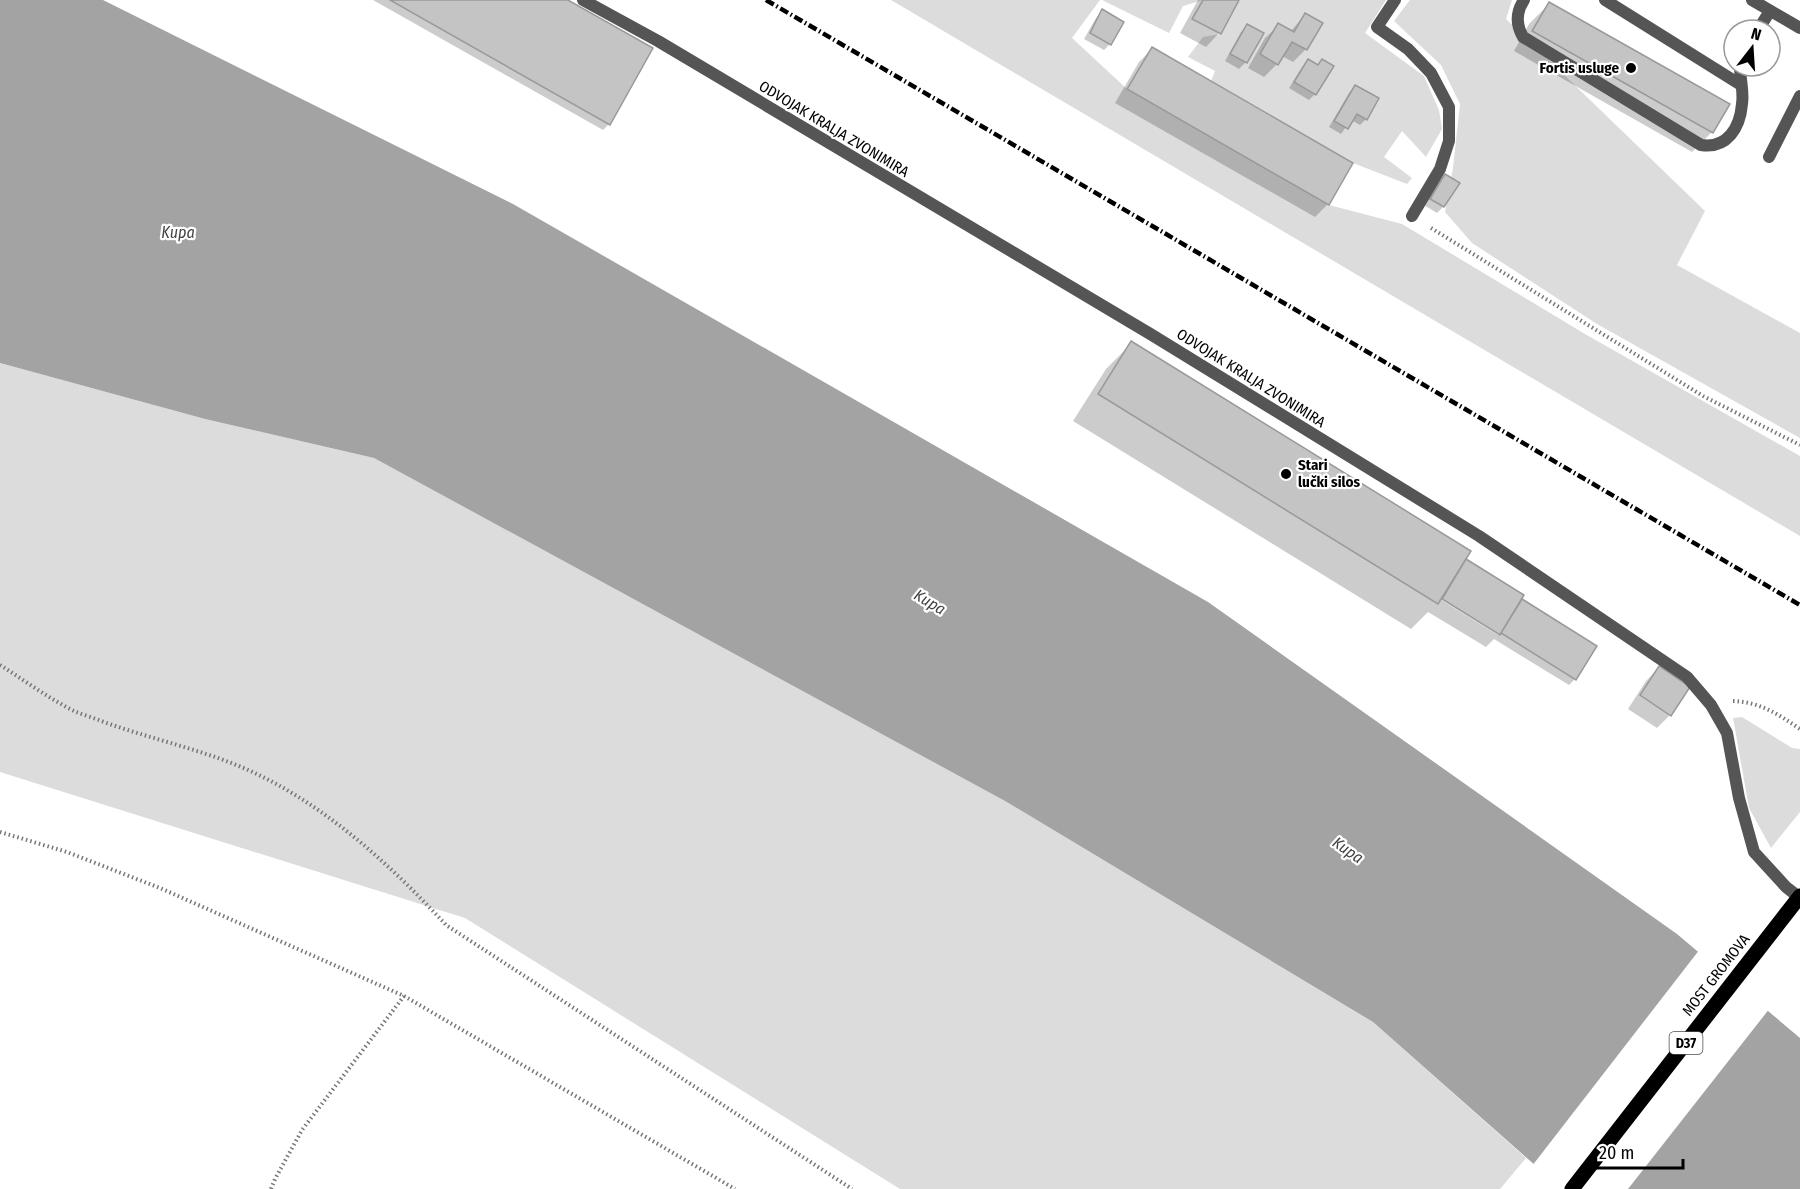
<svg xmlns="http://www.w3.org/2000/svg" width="1800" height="1189" font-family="'Fira Sans Condensed',sans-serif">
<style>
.green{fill:#dcdcdc}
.water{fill:#a3a3a3}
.pier{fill:#fff}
.shadow{fill:#0003;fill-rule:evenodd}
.building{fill:#c4c4c4;stroke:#999;stroke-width:1.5}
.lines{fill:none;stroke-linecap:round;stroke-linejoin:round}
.path{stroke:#777;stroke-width:4;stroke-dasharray:1.5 3;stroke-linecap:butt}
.lane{stroke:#555;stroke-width:12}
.street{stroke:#555;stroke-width:12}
.primary{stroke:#000;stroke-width:15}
.rail{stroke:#000;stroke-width:4.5;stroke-dasharray:9 3 1.5 3;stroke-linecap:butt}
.poi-dot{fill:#000;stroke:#fff;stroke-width:2}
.labels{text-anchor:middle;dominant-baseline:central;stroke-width:4.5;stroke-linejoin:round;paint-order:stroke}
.shield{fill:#fff;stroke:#4c4c4c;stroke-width:1.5}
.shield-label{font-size:14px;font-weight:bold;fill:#000}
.poi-label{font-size:15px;font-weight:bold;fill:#000;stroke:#fff;text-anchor:end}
.street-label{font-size:15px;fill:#000;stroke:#fff}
.water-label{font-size:16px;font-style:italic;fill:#444;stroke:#fff}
</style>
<rect width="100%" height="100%" fill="#fff"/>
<g class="green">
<polygon points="891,0 1100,0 1072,38 1127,89 1329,205 1402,224 1585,334 1800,456 1800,536"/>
<polygon points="1102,0 1203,0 1183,6 1169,33"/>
<polygon points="1239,0 1386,0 1365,33 1424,76 1439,110 1442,129 1426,157 1402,131 1384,157 1412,178 1407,184 1353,163 1211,81 1215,71 1188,57 1203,37 1221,34"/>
<polygon points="1410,0 1512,0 1506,19 1705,211 1677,265 1800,333 1800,438 1597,324 1472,243 1445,212 1453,168 1460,104 1441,65 1394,21"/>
<polygon points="0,363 205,419 374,458 1005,801 1373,1022 1526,1158 1500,1189 900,1189 465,918 0,772"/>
<polygon points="1742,717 1792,748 1800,749 1800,812 1771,848 1749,808 1733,718"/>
</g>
<polygon class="water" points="0,0 103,0 513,204 1208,602 1677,934 1800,1038 1800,1189 1562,1189 1373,1022 1005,801 374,458 205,419 0,363"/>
<polygon class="pier" points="1700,949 1770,1008 1628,1189 1557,1189 1532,1166"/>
<g class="shadow">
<polygon points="373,0 565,0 609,124 603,130"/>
<polygon points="1198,0 1238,0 1219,33 1206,47 1180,33"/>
<polygon points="1549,4 1712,132 1692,152 1514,51 1529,24"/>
<polygon points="1103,11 1110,44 1104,50 1084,39 1096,18"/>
<polygon points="1305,15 1306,49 1293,62 1282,56 1277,64 1264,77 1248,68 1265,38 1279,25 1290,32"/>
<polygon points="1247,26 1262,34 1246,62 1239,69 1225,61 1241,32"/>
<polygon points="1152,49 1328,204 1315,217 1115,103 1139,62"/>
<polygon points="1308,61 1317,66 1315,94 1309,100 1289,88 1302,67"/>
<polygon points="1355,86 1366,119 1360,125 1351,120 1341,134 1329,127 1349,93"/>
<polygon points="1445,175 1443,207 1437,213 1424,205 1439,182"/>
<path d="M1132,343L1462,566L1466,561L1518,606L1522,601L1575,679L1569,685L1494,639L1486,647L1428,612L1411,629L1073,421L1106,369ZM1436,594L1498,632V635L1435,596Z"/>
<polygon points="1659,668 1670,715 1657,728 1628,709 1646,681"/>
</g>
<g class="building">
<polygon points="390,0 568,0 653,48 610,125"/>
<polygon points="1203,0 1239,0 1221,34 1192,19"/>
<polygon points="1549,2 1730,104 1713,133 1532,31"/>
<polygon points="1102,9 1124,22 1111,45 1090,33"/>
<polygon points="1305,13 1323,23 1307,50 1292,42 1278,65 1260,54 1278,23 1294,32"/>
<polygon points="1247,24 1264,33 1247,63 1230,54"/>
<polygon points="1152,47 1353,163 1329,205 1127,89"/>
<polygon points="1308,59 1318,65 1322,59 1334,66 1316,95 1294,82"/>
<polygon points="1355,85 1379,98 1367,120 1357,114 1348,129 1334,121"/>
<polygon points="1445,174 1460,183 1444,207 1430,199"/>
<polygon points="1131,341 1471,551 1438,604 1098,394"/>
<polygon points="1466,559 1524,595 1500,635 1442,599"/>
<polygon points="1522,599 1597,646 1576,680 1501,633"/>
<polygon points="1659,666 1690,687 1671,716 1640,695"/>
</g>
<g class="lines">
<g class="path">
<polyline points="1431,228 1703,396 1800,445"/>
<path d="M0,665C24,680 48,698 74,711C83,715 94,718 104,722C151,739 200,749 246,769C323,803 390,864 446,925L852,1189"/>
<path d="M1733,701C1760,702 1778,714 1800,729"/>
<polyline points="0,832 67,852 160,888 404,996 735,1189"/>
<polyline points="271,1189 275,1179 302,1130 404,996"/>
</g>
<g class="lane">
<polyline points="583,0 658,41 1152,335 1479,536 1687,677 1711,705 1727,733 1739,798 1754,852 1786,887 1800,898"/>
<path d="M1524,0C1516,12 1516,25 1523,37L1701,145C1727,149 1740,128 1742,104C1744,92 1740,79 1740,66"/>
<polyline points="1605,0 1741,85"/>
<polyline points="1758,30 1770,11"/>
<polyline points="1769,157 1800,96"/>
</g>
<g class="street">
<polyline points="1395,0 1377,27 1408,49 1431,73 1449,107 1449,141 1440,169 1412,216"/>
<polyline points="1752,0 1800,28"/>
</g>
<polyline class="primary" points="1572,1189 1800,896"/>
<polyline class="rail" points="766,0 1800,605"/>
</g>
<g class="poi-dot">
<circle cx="1631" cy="68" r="6"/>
<circle cx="1286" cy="474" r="6"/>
</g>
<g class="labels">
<rect class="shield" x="1669.5" y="1032" width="33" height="22" rx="4.5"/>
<g class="shield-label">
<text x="1686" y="1043">D37</text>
</g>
<g class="poi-label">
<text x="1619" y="68">Fortis usluge</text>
<text x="1298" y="465" text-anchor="start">Stari<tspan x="1298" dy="17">lučki silos</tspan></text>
</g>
<g class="street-label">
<text transform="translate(834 129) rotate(31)">ODVOJAK KRALJA ZVONIMIRA</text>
<text transform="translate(1251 378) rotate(32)">ODVOJAK KRALJA ZVONIMIRA</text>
<text transform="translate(1716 975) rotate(-52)">MOST GROMOVA</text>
</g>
<g class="water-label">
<text x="178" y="232">Kupa</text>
<text transform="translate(930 602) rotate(31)">Kupa</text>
<text transform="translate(1348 850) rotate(35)">Kupa</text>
</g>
</g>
<g transform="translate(1752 48) rotate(17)"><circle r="28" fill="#ffffff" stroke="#999999" stroke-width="1.5"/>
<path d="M0-4.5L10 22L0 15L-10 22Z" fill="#000000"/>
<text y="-9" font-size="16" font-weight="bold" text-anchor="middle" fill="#000000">N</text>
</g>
<path d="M1590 1159v9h93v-9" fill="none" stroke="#000000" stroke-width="3"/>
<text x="1599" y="1159" font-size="18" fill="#000000" stroke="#ffffff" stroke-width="4.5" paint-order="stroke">20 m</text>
</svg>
